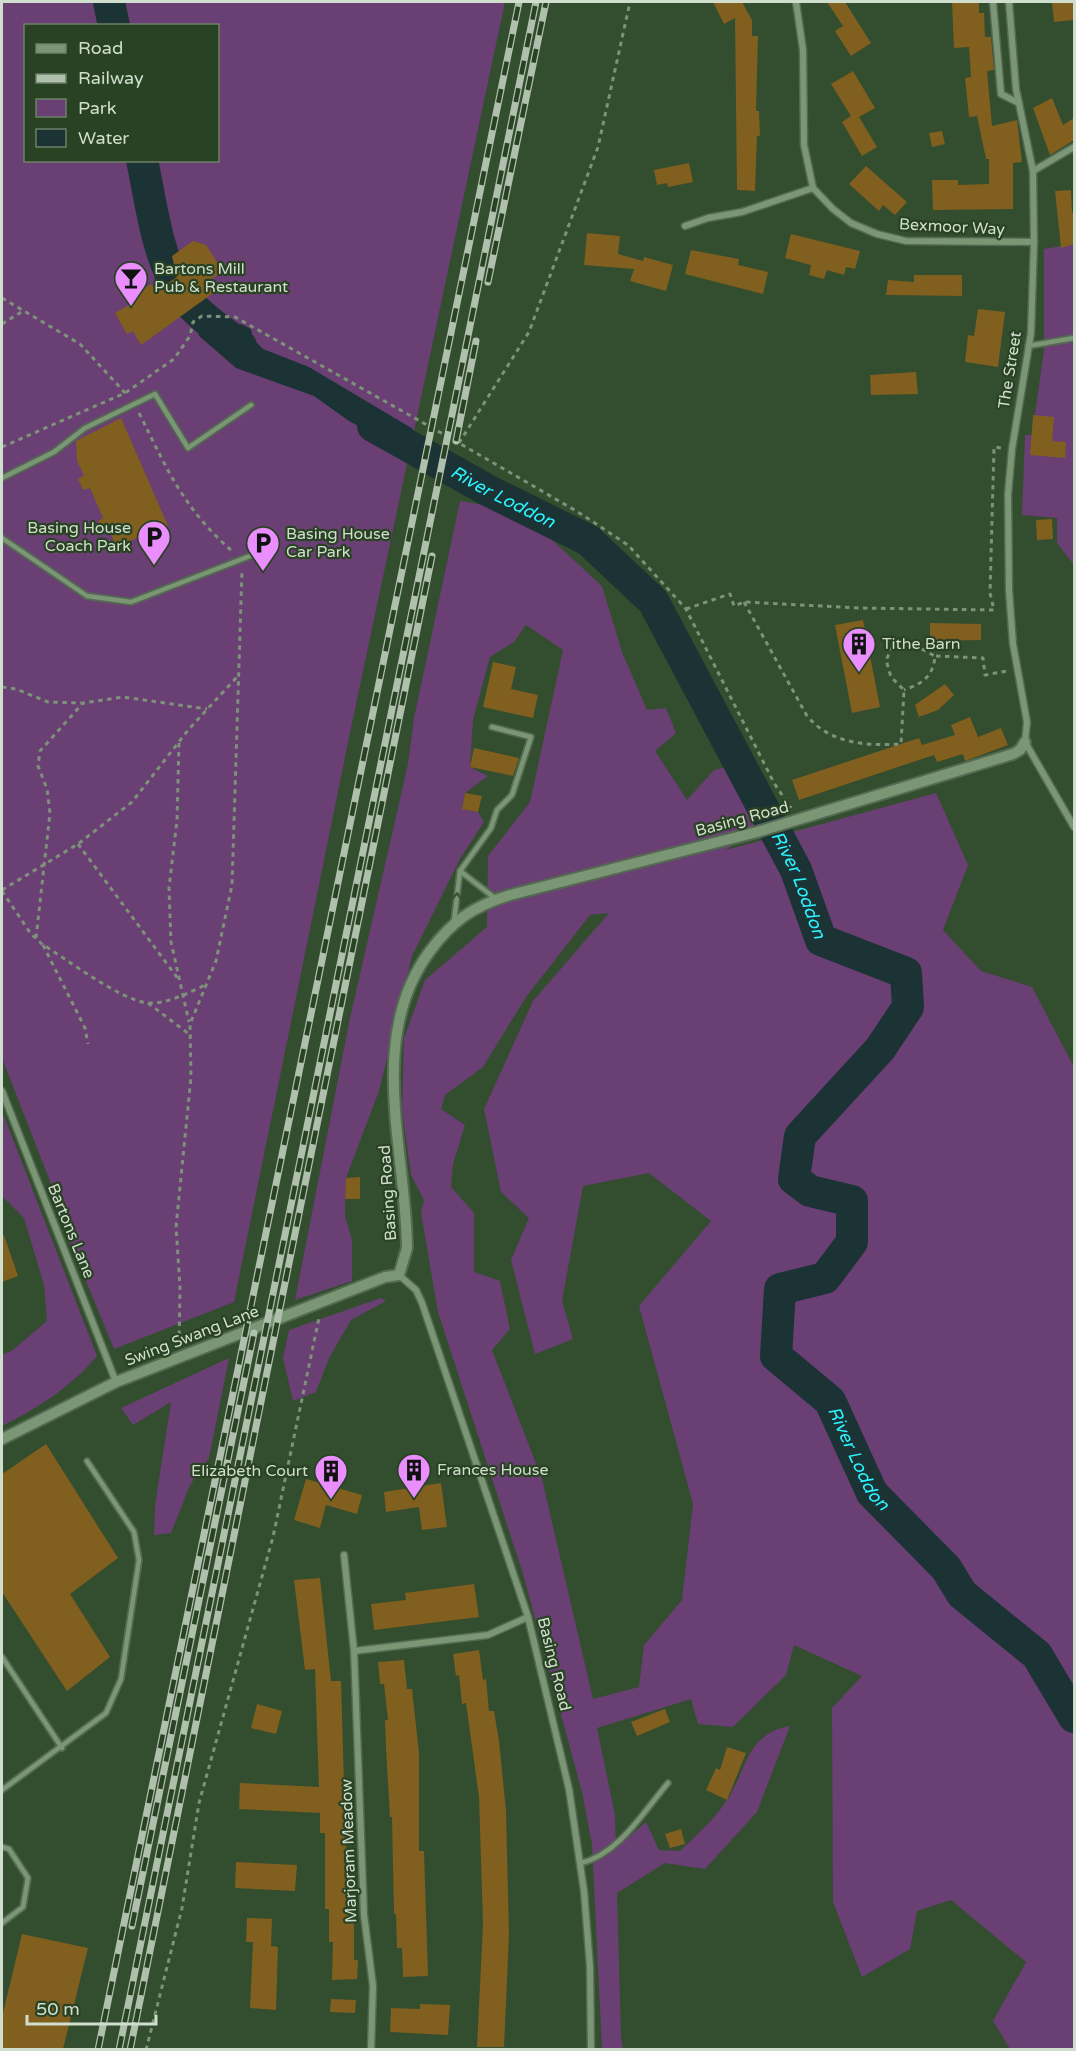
<svg xmlns="http://www.w3.org/2000/svg" width="1076" height="2051" font-family="'Varela Round',sans-serif">
<style>
.green{fill:#6a3f73;fill-rule:evenodd}
.water{fill:#1b3334}
.lines{fill:none;stroke-linecap:round;stroke-linejoin:round}
.river{stroke:#1b3334;stroke-width:32}
.building{fill:#805f1f}
.service-casing{stroke:#546951;stroke-width:8}
.minor-casing{stroke:#546951;stroke-width:9}
.tertiary-casing{stroke:#546951;stroke-width:14}
.path{stroke:#7d9279;stroke-width:3;stroke-dasharray:4.5 4.5;stroke-linecap:butt}
.service{stroke:#7a9675;stroke-width:4.5}
.minor{stroke:#7a9675;stroke-width:6}
.tertiary{stroke:#7a9675;stroke-width:10}
.rail-casing{stroke:#afc0ac;stroke-width:7}
.rail{stroke:#294224;stroke-width:4.5;stroke-dasharray:14;stroke-linecap:butt}
.oneway{stroke:#395334}
.labels{text-anchor:middle;dominant-baseline:central;stroke-width:4.5;stroke-linejoin:round;paint-order:stroke}
.street-label{font-size:16px;fill:#d0dfcd;stroke:#294224}
.poi-label{font-size:16px;fill:#d0dfcd;stroke:#294224;text-anchor:start}
.water-label{font-size:18px;font-style:italic;fill:#2bf4ff;stroke:#294224}
</style>
<rect width="100%" height="100%" fill="#334d2f"/>
<g class="green">
<path d="M2,2H505L352,723L234,1302L114,1349L63,1225L62,1212L2,1058ZM26,26H218V160H26Z"/>
<polygon points="1074,244 1074,565 1057,543 1057,518 1022,515 1025,435 1032,435 1044,350 1044,249"/>
<path d="M460,501L502,508L552,540L602,586L622,652L647,710L666,708L676,733L655,751L687,800L714,770L735,765L764,820L726,850L936,793L968,865L943,930L981,971L1032,987L1074,1067V2049H1010L993,2021L1026,1962L951,1900L917,1911L910,1949L862,1977L833,1902L832,1708L862,1676L794,1645L786,1675L733,1727L698,1724L691,1699L597,1728L615,1815L616,1848L646,1822L659,1850L680,1851C696,1835 715,1819 727,1800C747,1769 747,1733 790,1726L757,1812L705,1869L665,1863L617,1893L621,2036L623,2049H602L592,1844L582,1792L523,1574L438,1312L421,1213L424,1200L411,1175L402,1109L404,1038L425,980L487,927L488,856L530,802L563,650L526,625L514,642L490,657L473,720L470,767L488,776L465,793L462,808L478,812L484,822L460,859L412,956L379,1091L346,1178L345,1216L352,1240V1281L295,1300L350,1018L408,764L414,718ZM609,913L533,1001L484,1109L501,1192L529,1218L511,1260L535,1354L573,1339L562,1301L583,1186L649,1173L711,1221L639,1306L693,1504L682,1600L644,1645L639,1687L593,1699L542,1479L492,1350L510,1329L500,1281L474,1272V1213L451,1187L453,1164L465,1125L441,1109L445,1095L483,1067L526,997L590,915Z"/>
<path d="M2,1111L97,1356C71,1387 38,1408 2,1426V1355L13,1350L47,1321L44,1285L24,1218L2,1196Z"/>
<polygon points="381,1298 386,1301 351,1320 329,1358 316,1392 293,1401 283,1358 289,1330"/>
<polygon points="229,1358 209,1458 190,1485 171,1533 154,1535 155,1505 171,1402 133,1425 121,1408"/>
</g>
<polygon class="water" points="205,320 231,324 236,328 241,324 251,329 253,339 263,349 309,367 413,429 409,453 349,421 314,396 236,368 199,336 198,330"/>
<g class="lines">
<g class="river">
<polyline points="109,2 114,26"/>
<path d="M142,160C151,202 157,259 182,294C197,315 221,330 241,346"/>
<path id="s1" d="M373,426L489,491L588,540L653,601L796,870L821,940L906,973L908,1007L880,1049L800,1136L794,1179L810,1191L852,1201V1242L825,1278L780,1289L776,1356L830,1401L872,1493L946,1568L962,1594L1037,1655L1074,1717"/>
</g>
</g>
<g class="building">
<polygon points="713,2 742,2 752,20 752,36 758,36 756,111 759,111 760,136 757,136 755,191 737,190 735,18 724,24"/>
<polygon points="827,2 845,2 871,43 851,56 835,31 843,26"/>
<polygon points="952,2 979,2 979,13 984,13 985,37 991,37 994,70 987,71 992,126 1017,120 1022,162 1013,163 1013,209 933,210 932,180 958,180 958,185 989,184 989,159 986,159 977,116 969,117 965,78 971,77 969,47 954,48"/>
<polygon points="1052,2 1074,2 1074,20 1054,22"/>
<polygon points="853,71 875,108 859,117 877,147 862,156 842,122 851,116 831,84"/>
<polygon points="1052,98 1063,125 1074,118 1074,140 1050,155 1033,108"/>
<polygon points="942,131 945,144 932,147 929,133"/>
<polygon points="689,163 693,182 668,187 667,183 657,185 654,170"/>
<polygon points="866,166 907,202 895,215 883,205 879,211 849,184"/>
<polygon points="1071,190 1072,213 1074,212 1074,244 1061,248 1055,191"/>
<polygon points="587,233 620,236 618,254 643,261 644,257 673,265 666,291 630,281 634,269 584,265"/>
<polygon points="791,234 860,251 855,269 846,267 844,275 827,270 824,279 809,275 811,265 785,258"/>
<polygon points="193,241 206,245 223,271 211,279 216,291 141,345 133,331 127,334 115,313 134,302 131,297 151,284 156,291 177,277 172,256"/>
<polygon points="691,250 739,259 738,265 768,272 763,294 685,274"/>
<polygon points="914,275 962,275 962,296 886,295 888,280 914,282"/>
<polygon points="978,309 1005,312 998,367 965,362 968,335 974,336"/>
<polygon points="916,372 918,394 871,395 870,375"/>
<polygon points="1033,415 1054,417 1052,441 1066,442 1065,458 1030,455"/>
<polygon points="121,418 168,526 116,546 109,530 104,533 98,521 103,518 90,488 83,490 78,479 84,475 77,461 76,441"/>
<polygon points="1052,519 1053,539 1037,540 1036,520"/>
<polygon points="863,620 880,707 852,713 835,625"/>
<polygon points="930,623 981,624 981,640 930,641"/>
<polygon points="493,662 516,667 511,689 538,695 533,718 483,707"/>
<polygon points="945,684 954,695 938,710 919,717 915,705"/>
<polygon points="970,717 978,737 1001,728 1008,745 965,761 963,754 937,762 934,755 799,800 792,780 919,738 922,745 955,735 951,725"/>
<polygon points="474,748 519,758 513,776 470,767"/>
<polygon points="465,793 482,796 478,812 462,809"/>
<polygon points="360,1177 360,1199 345,1199 346,1178"/>
<polygon points="4,1235 18,1276 2,1282 2,1236"/>
<polygon points="46,1444 118,1558 70,1594 110,1657 67,1691 2,1592 2,1474"/>
<polygon points="306,1479 362,1495 357,1514 326,1505 320,1528 294,1520"/>
<polygon points="441,1483 447,1527 422,1530 419,1507 386,1512 384,1492"/>
<polygon points="320,1578 331,1681 341,1681 346,1852 351,1852 351,1919 354,1919 354,1960 358,1960 357,1979 332,1980 333,1942 329,1942 329,1909 325,1909 325,1833 320,1833 320,1813 239,1809 240,1783 319,1787 315,1669 305,1670 294,1580"/>
<polygon points="474,1584 479,1617 374,1630 371,1604 406,1600 405,1593"/>
<polygon points="479,1650 483,1680 486,1679 489,1711 494,1711 499,1741 506,1811 509,1935 504,2047 477,2047 483,1924 479,1797 466,1703 462,1704 459,1675 456,1676 453,1654"/>
<polygon points="404,1660 407,1689 412,1689 419,1753 419,1851 424,1851 428,1976 403,1977 402,1948 397,1948 396,1914 394,1914 392,1817 390,1817 386,1748 385,1720 388,1720 384,1684 380,1684 378,1662"/>
<polygon points="257,1704 282,1711 276,1734 251,1728"/>
<polygon points="665,1709 670,1722 637,1736 631,1722"/>
<polygon points="727,1747 746,1753 727,1800 706,1790 716,1768 720,1770"/>
<polygon points="681,1829 685,1844 670,1848 665,1834"/>
<polygon points="236,1862 297,1865 295,1891 235,1888"/>
<polygon points="247,1918 272,1919 271,1946 278,1947 276,2010 250,2008 253,1942 246,1942"/>
<polygon points="22,1934 88,1948 63,2049 2,2049 2,2017"/>
<polygon points="331,1999 356,2000 355,2013 330,2012"/>
<polygon points="420,2004 450,2005 448,2035 390,2032 391,2008 420,2009"/>
</g>
<g class="lines">
<defs>
<g id="service">
<polyline points="1028,346 1074,338"/>
<polyline points="2,478 54,452 85,428 155,394 188,448 251,405"/>
<polyline points="2,538 87,596 131,602 250,556"/>
<polyline points="460,871 496,899"/>
<polyline points="454,921 460,871 491,828 497,810 512,795 531,737 492,727"/>
<polyline points="2,1657 62,1748"/>
<polyline points="2,1790 106,1713 121,1679 139,1560 134,1532 87,1461"/>
<polyline points="2,1847 9,1849 28,1878 23,1907 2,1923"/>
<path d="M581,1863C619,1854 644,1811 668,1783"/>
</g>
<g id="minor">
<polyline points="796,2 803,50 804,145 813,188 833,209 851,223 877,234 906,241 1034,242"/>
<polyline points="993,2 1001,94 1019,103"/>
<polyline points="1009,2 1016,89 1033,171 1034,242 1031,333 1012,449 1008,495 1009,590 1013,644 1027,722 1025,742 1074,827"/>
<polyline points="1033,171 1074,147"/>
<polyline points="685,226 708,218 742,212 813,188"/>
<polyline points="2,1091 116,1382"/>
<polyline points="399,1275 416,1290 422,1303 528,1617 569,1789 584,1891 590,1967 591,2050"/>
<polyline points="344,1555 354,1651"/>
<polyline points="371,2050 373,1986 364,1915 354,1651 488,1635 528,1617"/>
</g>
<path id="tertiary" d="M2,1439L116,1382L385,1277L399,1275L407,1248C406,1149 366,1037 430,951C453,920 474,906 510,895L757,832L1013,754L1020,750L1025,742"/>
</defs>
<use href="#service" class="service-casing"/>
<use href="#minor" class="minor-casing"/>
<use href="#tertiary" class="tertiary-casing"/>
<g class="path">
<polyline points="2,298 80,344 127,395"/>
<polyline points="2,324 23,311"/>
<path d="M139,413C168,471 183,508 233,552"/>
<polyline points="459,443 529,332 598,147 630,2"/>
<polyline points="2,447 125,393 174,359 190,336 193,322 202,316 235,317 459,443 578,512 628,545 686,609 774,783 791,808"/>
<path d="M744,602L807,716C831,744 866,746 901,744L904,690L891,677L886,660L894,644L914,645L935,656C933,677 923,683 904,690"/>
<polyline points="686,609 730,594 734,606 744,602 859,608 994,610 990,593 994,447 1001,448"/>
<polyline points="936,656 983,658 985,675 1007,671"/>
<polyline points="2,687 16,689 48,702 83,703 123,697 207,709"/>
<polyline points="179,743 177,820 169,888 171,942 189,1022"/>
<polyline points="78,844 179,980"/>
<polyline points="2,890 78,844 132,802 189,729 237,677"/>
<path d="M2,891L31,934L42,944C66,959 122,1001 148,1003C167,1004 188,993 205,985"/>
<polyline points="36,938 50,813 47,789 38,766 40,751 83,703"/>
<polyline points="43,945 85,1028 88,1044"/>
<polyline points="148,1003 189,1034"/>
<polyline points="179,1344 180,1287 176,1227 191,1077 190,1024 216,961 232,885 242,570"/>
<polyline points="146,2050 182,1908 199,1803 273,1537 319,1318"/>
</g>
<use href="#service" class="service"/>
<use href="#minor" class="minor"/>
<use href="#tertiary" class="tertiary"/>
<defs>
<g id="rail">
<polyline points="488,282 546,2"/>
<polyline points="456,441 476,341"/>
<polyline points="132,1926 254,1333"/>
<polyline points="98,2050 519,2"/>
<polyline points="119,2050 536,2"/>
<polyline points="130,2050 432,556"/>
</g>
</defs>
<use href="#rail" class="rail-casing"/>
<use href="#rail" class="rail"/>
</g>
<defs><path id="oneway-chevron" d="M-2-3.5L2.5 0L-2 3.5" fill="none" stroke-width="1.6" stroke-linecap="round" stroke-linejoin="round" transform="scale(1.5)"/></defs>
<use class="oneway" href="#oneway-chevron" transform="translate(457 897) rotate(-84)"/>
<defs>
<symbol id="bar-pin" viewBox="-11 -11 22 30"><path d="M0 17L-7.5 6A9.5 9.5 0 1 1 7.5 6Z" fill="#ea8dfd" stroke="#294224"/><path d="M-6-5H6L.8 .8V4.5H3.5V6h-7V4.5H-.8V.8Z" fill="#111"/></symbol>
<symbol id="parking-pin" viewBox="-11 -11 22 30"><path d="M0 17L-7.5 6A9.5 9.5 0 1 1 7.5 6Z" fill="#ea8dfd" stroke="#294224"/><path d="M-3.5-5.5H1a3.5 3.5 0 0 1 0 7H-1V5.5H-3.5ZM-1-3.4V-.6H.8a1.4 1.4 0 0 0 0-2.8Z" fill="#111"/></symbol>
<symbol id="building-pin" viewBox="-11 -11 22 30"><path d="M0 17L-7.5 6A9.5 9.5 0 1 1 7.5 6Z" fill="#ea8dfd" stroke="#294224"/><path d="M-4-6H4V6H1V3H-1V6H-4ZM-2.5-4.3h1.7v1.8h-1.7ZM.8-4.3h1.7v1.8H.8ZM-2.5-1h1.7V.8h-1.7ZM.8-1h1.7V.8H.8Z" fill="#111"/></symbol>
</defs>
<g fill-rule="evenodd">
<use href="#bar-pin" x="112" y="259" width="38" height="52"/>
<use href="#parking-pin" x="135" y="518" width="38" height="52"/>
<use href="#parking-pin" x="244" y="524" width="38" height="52"/>
<use href="#building-pin" x="840" y="625" width="38" height="52"/>
<use href="#building-pin" x="395" y="1451" width="38" height="52"/>
<use href="#building-pin" x="312" y="1452" width="38" height="52"/>
</g>
<g class="labels">
<g class="street-label">
<text transform="translate(952 227) rotate(3)">Bexmoor Way</text>
<text transform="translate(1010 370) rotate(-81)">The Street</text>
<text transform="translate(742 819) rotate(-15)">Basing Road</text>
<text transform="translate(388 1193) rotate(-94)">Basing Road</text>
<text transform="translate(71 1231) rotate(68)">Bartons Lane</text>
<text transform="translate(192 1336) rotate(-21)">Swing Swang Lane</text>
<text transform="translate(554 1664) rotate(76)">Basing Road</text>
<text transform="translate(349 1851) rotate(-92)">Marjoram Meadow</text>
</g>
<g class="poi-label">
<text x="154" y="269">Bartons Mill<tspan x="154" dy="18">Pub &amp; Restaurant</tspan></text>
<text x="131" y="528" text-anchor="end">Basing House<tspan x="131" dy="18">Coach Park</tspan></text>
<text x="286" y="534">Basing House<tspan x="286" dy="18">Car Park</tspan></text>
<text x="882" y="644">Tithe Barn</text>
<text x="437" y="1470">Frances House</text>
<text x="308" y="1471" text-anchor="end">Elizabeth Court</text>
</g>
<g class="water-label">
<text stroke="none"><textPath href="#s1" startOffset="148">River Loddon</textPath></text>
<text stroke="none"><textPath href="#s1" startOffset="652">River Loddon</textPath></text>
<text stroke="none"><textPath href="#s1" startOffset="1446">River Loddon</textPath></text>
</g>
</g>
<rect width="1076" height="2051" fill="none" stroke="#d0dfcd" stroke-width="6"/>
<rect x="24" y="24" width="195" height="138" fill="#294224" stroke="#6c8168" stroke-width="1.5"/>
<rect x="36" y="44" width="30" height="9" fill="#7a9675" stroke="#6c8168" stroke-width="1.5"/>
<text x="78" y="54" font-size="18" fill="#d0dfcd">Road</text>
<rect x="36" y="74" width="30" height="9" fill="#afc0ac" stroke="#6c8168" stroke-width="1.5"/>
<text x="78" y="84" font-size="18" fill="#d0dfcd">Railway</text>
<rect x="36" y="99" width="30" height="18" fill="#6a3f73" stroke="#6c8168" stroke-width="1.5"/>
<text x="78" y="114" font-size="18" fill="#d0dfcd">Park</text>
<rect x="36" y="129" width="30" height="18" fill="#1b3334" stroke="#6c8168" stroke-width="1.5"/>
<text x="78" y="144" font-size="18" fill="#d0dfcd">Water</text>
<path d="M27 2015v9h129v-9" fill="none" stroke="#d0dfcd" stroke-width="3"/>
<text x="36" y="2015" font-size="18" fill="#d0dfcd" stroke="#294224" stroke-width="4.5" paint-order="stroke">50 m</text>
</svg>
